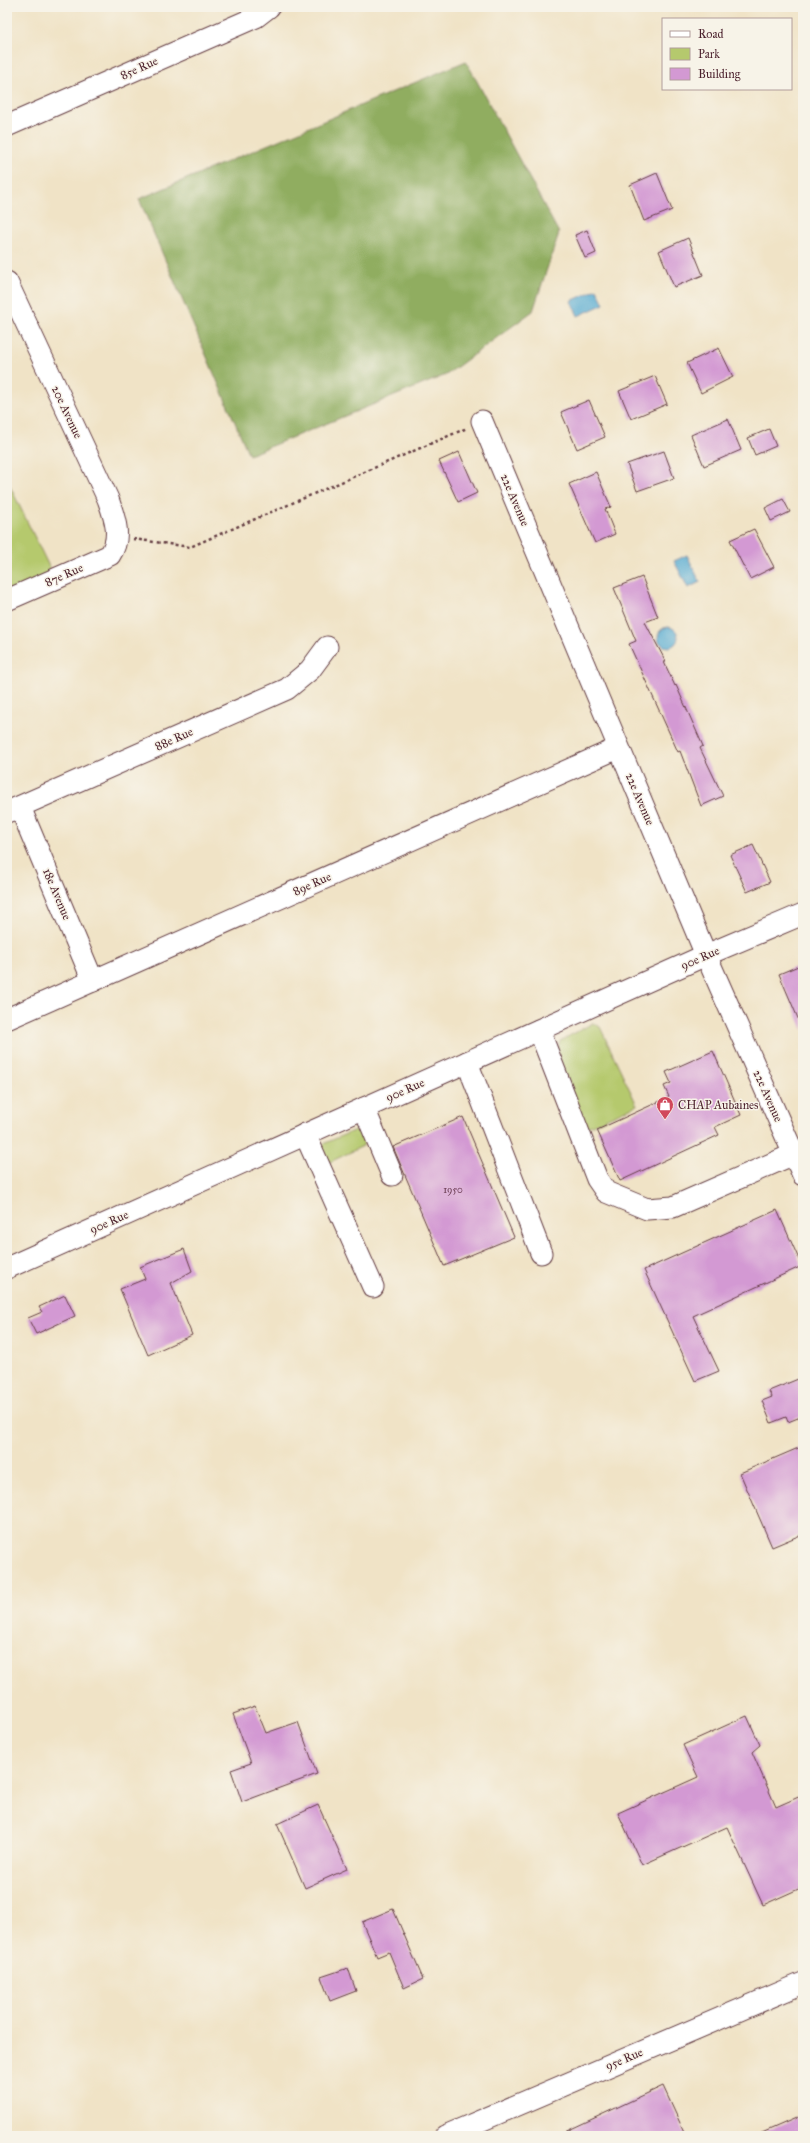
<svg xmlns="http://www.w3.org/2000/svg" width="810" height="2143" font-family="'IM FELL Great Primer',serif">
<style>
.green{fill:#b5c96d;stroke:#80744c}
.forest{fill:#90ad60;stroke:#6d6646}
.water{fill:#55aad1;stroke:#50647e}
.building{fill:#d399d3}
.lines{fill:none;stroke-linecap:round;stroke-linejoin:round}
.minor-casing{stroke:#633c42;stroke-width:23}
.path{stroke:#633c42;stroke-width:2.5;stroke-dasharray:3 3;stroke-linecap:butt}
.minor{stroke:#fff;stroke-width:21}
.labels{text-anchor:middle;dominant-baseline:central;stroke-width:3;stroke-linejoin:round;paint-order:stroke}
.number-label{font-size:10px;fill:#6c3e55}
.street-label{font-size:12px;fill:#4a1f2b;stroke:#f7f3e8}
.poi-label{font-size:12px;fill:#4a1f2b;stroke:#f7f3e8;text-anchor:start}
</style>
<rect width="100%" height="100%" fill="#f7f3e8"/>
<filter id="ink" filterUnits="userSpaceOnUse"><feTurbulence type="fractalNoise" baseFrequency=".025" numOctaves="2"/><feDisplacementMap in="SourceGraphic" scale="8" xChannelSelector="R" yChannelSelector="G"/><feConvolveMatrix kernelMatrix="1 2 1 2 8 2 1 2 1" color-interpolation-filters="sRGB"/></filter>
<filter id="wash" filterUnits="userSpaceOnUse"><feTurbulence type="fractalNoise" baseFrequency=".012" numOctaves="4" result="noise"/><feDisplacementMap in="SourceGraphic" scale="16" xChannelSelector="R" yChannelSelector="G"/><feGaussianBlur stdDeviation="0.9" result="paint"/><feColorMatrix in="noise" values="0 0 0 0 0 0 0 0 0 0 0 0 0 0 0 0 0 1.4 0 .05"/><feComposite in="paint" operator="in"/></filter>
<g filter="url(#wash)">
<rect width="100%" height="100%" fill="#f0e3c6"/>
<g class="green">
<polygon points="7,480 55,579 7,600"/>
<polygon points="593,1023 600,1027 637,1105 583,1129 557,1051 560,1041"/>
<path d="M355,1130C362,1133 365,1139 363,1146L328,1163L321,1145Z"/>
</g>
<polygon class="forest" points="466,61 559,233 533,311 446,375 249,455 139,199"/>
<g class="water">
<polygon points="597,289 604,304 578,316 571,301"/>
<polygon points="687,555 700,582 688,588 674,561"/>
<circle cx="668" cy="637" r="10"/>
</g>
<g id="blocks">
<g class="building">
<polygon points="657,173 672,210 644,221 630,185"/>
<polygon points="587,230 596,253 585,258 575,235"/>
<polygon points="688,238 703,275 674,287 659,251"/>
<polygon points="719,348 733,377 701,393 687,363"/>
<polygon points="655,376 667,404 631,419 619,391"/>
<polygon points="589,400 605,437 577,449 561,412"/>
<polygon points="728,419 741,450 704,466 691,435"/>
<polygon points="769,429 776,446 755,455 748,438"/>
<polygon points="664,451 674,478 637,491 627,464"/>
<polygon points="459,452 477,493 458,502 439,461"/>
<polygon points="596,472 611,507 605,509 615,534 595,543 569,484"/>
<polygon points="783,499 790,512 771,521 765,508"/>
<polygon points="754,529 774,567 750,579 730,540"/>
<polygon points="642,577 658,617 645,622 666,662 664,662 675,686 676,685 703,746 700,748 723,796 701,806 680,751 678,752 629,644 636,641 614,588"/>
<polygon points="753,845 770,882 747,892 730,855"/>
<polygon points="803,964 803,1030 779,974"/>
<polygon points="713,1051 741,1115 715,1127 719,1135 620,1181 597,1130 669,1097 664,1086 671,1083 666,1072"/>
<polygon points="463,1117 514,1237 444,1266 393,1147"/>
<polygon points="777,1210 802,1266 693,1316 719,1371 695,1381 644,1270"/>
<polygon points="184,1249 192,1271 171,1283 192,1335 148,1355 120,1289 145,1279 140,1267"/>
<polygon points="65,1295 75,1316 36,1334 28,1318 42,1312 39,1307"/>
<polygon points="803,1377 803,1416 788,1422 786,1417 771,1423 762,1401 772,1397 769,1391"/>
<polygon points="803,1446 803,1534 772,1547 740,1473"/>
<polygon points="255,1706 266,1733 298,1722 317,1774 242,1802 231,1770 251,1763 233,1714"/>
<polygon points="747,1716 760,1745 752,1752 776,1807 803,1795 803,1887 763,1905 727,1827 642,1865 618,1813 698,1777 683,1745"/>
<polygon points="318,1805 347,1869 305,1888 277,1824"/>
<polygon points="393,1909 423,1979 404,1988 389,1952 377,1957 362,1922"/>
<polygon points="348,1968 356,1991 330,2001 321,1977"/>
<polygon points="663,2086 686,2136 556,2136"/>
<polygon points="803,2115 803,2136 755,2136"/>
</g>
</g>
</g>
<g filter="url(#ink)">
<use href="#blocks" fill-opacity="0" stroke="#633c42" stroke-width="1"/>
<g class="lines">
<defs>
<g id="minor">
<polyline points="7,126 256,17 269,7"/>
<path d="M7,282L108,499C115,519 122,537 110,555L7,600"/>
<polyline points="482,421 706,955 803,1175"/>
<polyline points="20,807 93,981"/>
<polyline points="7,812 287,689 310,670 327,647"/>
<polyline points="7,1019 618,748"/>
<polyline points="539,1030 597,1179 606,1192 647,1209 673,1207 794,1154"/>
<polyline points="467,1062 541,1253"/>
<polyline points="364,1108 392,1175"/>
<polyline points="305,1134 373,1287"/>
<polyline points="7,1268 706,955 803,914"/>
<polyline points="445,2136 803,1983"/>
</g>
</defs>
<use href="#minor" class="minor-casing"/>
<polyline class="path" points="133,539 190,547 467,428"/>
<use href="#minor" class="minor"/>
</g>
</g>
<defs>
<symbol id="shop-pin" viewBox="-11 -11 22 30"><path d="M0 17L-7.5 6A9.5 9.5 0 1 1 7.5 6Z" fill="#d1495b" stroke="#f7f3e8"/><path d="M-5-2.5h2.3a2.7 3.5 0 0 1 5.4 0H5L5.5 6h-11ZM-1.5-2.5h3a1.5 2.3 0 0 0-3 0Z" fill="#fff"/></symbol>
</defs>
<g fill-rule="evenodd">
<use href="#shop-pin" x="655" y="1095" width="20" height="27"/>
</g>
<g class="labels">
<g class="number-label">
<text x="453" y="1190">1950</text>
</g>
<g class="street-label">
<text transform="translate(139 68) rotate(-24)">85e Rue</text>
<text transform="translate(67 412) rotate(65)">20e Avenue</text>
<text transform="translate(515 500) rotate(67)">22e Avenue</text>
<text transform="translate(64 575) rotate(-24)">87e Rue</text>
<text transform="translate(174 739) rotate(-24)">88e Rue</text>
<text transform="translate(640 799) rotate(67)">22e Avenue</text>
<text transform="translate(312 884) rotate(-24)">89e Rue</text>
<text transform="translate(57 894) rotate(67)">18e Avenue</text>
<text transform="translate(700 958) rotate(-24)">90e Rue</text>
<text transform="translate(405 1090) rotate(-24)">90e Rue</text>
<text transform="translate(768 1096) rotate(66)">22e Avenue</text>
<text transform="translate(109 1222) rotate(-24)">90e Rue</text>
<text transform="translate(624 2059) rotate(-23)">95e Rue</text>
</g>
<g class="poi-label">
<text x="678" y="1105">CHAP Aubaines</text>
</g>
</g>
<rect width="810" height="2143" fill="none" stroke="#f7f3e8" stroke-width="24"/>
<rect x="662" y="18" width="130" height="72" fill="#f7f3e8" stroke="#b29e9c"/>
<rect x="670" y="31" width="20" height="6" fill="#ffffff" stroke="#b29e9c"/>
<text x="698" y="38" font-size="12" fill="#4a1f2b">Road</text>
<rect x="670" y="48" width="20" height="12" fill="#b5c96d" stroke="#b29e9c"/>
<text x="698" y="58" font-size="12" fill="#4a1f2b">Park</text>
<rect x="670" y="68" width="20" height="12" fill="#d399d3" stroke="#b29e9c"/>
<text x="698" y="78" font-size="12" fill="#4a1f2b">Building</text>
</svg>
